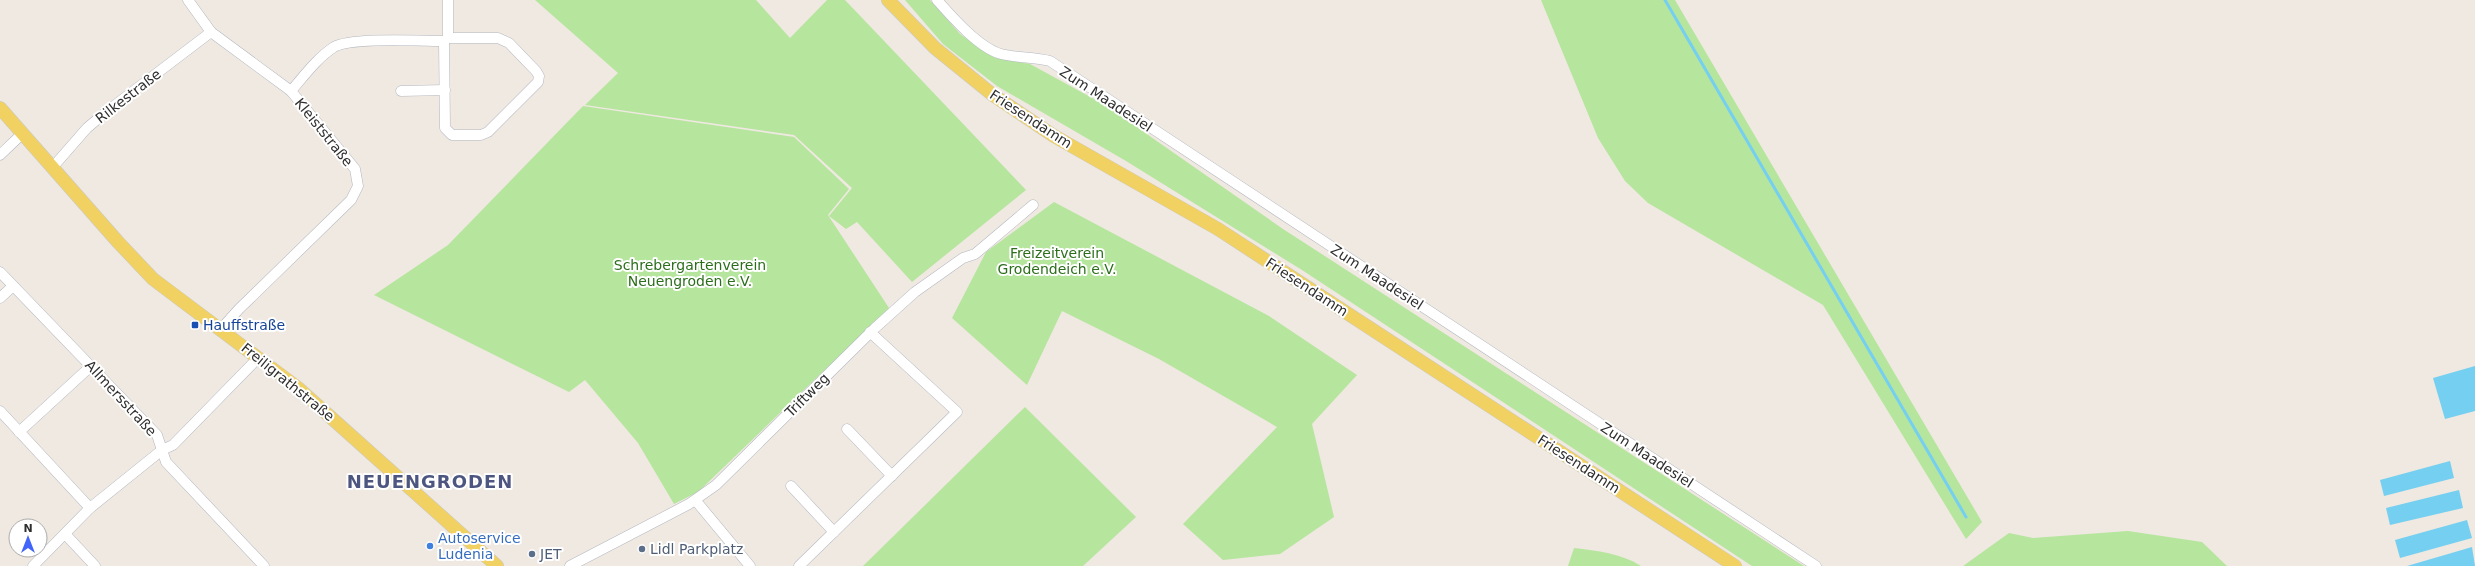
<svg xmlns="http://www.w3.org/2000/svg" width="2475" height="566" font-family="'DejaVu Sans',sans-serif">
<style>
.green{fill:#b6e59e}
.water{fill:#75cff0}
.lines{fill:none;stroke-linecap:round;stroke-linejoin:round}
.stream{stroke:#75cff0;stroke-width:3}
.minor-casing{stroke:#b4b7c1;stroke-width:11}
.major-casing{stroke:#c9c9c9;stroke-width:14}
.minor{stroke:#fff;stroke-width:10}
.major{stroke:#f2d163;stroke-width:13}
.transit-dot{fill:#1a4fb4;stroke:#fff;stroke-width:1.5}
.shop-dot{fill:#3f7fe0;stroke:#fff;stroke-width:1.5}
.service-dot{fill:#5c6f8a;stroke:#fff;stroke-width:1.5}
.labels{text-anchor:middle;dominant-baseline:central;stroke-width:4;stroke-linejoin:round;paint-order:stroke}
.street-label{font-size:14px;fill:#2e2e2e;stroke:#fff}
.park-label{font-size:14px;fill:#2c6e1b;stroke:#fff}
.transit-label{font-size:14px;fill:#164399;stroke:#fff;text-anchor:start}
.shop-label{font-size:14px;fill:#366cbe;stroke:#fff;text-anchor:start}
.service-label{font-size:14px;fill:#4e5e75;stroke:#fff;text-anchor:start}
.district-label{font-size:18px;font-weight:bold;letter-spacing:1px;fill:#4d5680;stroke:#fff}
</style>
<rect width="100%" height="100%" fill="#efe9e1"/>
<g class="green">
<polygon points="535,0 756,0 790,38 827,0 845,0 1026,190 912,282 857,222 846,229 829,216 852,188 794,135 585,105 618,73"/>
<polygon points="905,0 930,0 960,34 995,58 1030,64 1105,105 1283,229 1804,566 1752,566 1302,270 1126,161 997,86 943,44"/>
<polygon points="1541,0 1675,0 1982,522 1966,539 1823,305 1648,203 1625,181 1598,138"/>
<polygon points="583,106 794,137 849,189 828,215 889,308 698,492 674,504 638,443 585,380 569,392 374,295 448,245"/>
<polygon points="1054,202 1269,316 1357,375 1312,424 1334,517 1280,554 1223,560 1183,524 1277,427 1159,359 1062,311 1027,385 952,318 986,252"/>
<polygon points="1025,407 1136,517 1083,566 863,566"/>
<polygon points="2128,531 2202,542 2227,566 1963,566 2009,533 2033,538"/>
<path d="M1574,548C1597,551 1621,553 1641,566H1568Z"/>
</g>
<g class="water">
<polygon points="2475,366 2475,411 2445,419 2433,378"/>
<polygon points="2450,461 2454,478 2384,496 2380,480"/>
<polygon points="2459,490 2463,508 2390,525 2386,508"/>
<polygon points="2467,520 2472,538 2400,558 2395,540"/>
<polygon points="2472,547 2475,566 2407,566"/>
</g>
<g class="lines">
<polyline class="stream" points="1665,0 1966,517"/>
<defs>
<g id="minor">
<polyline points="188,0 211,32 291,91 355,169 358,186 351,200 239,309 221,329"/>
<polyline points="448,0 448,38"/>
<path d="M937,0C952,17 979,48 1001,54C1017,58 1034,57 1050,61L1816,566"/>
<path d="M291,91C304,76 317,58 334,47C351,37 422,41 444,41L445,128L452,135H481L488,132L538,82L539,76L536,71L509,43L498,38H448L444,41"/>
<polyline points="401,91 445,90"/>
<polyline points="0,155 22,134"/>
<polyline points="52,168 87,128 106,112 211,32"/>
<polyline points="0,272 157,435 166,462 264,566"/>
<polyline points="0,298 13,286"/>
<polyline points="0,411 90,508"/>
<polyline points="847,429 892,476"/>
<polyline points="19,432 91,366"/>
<polyline points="791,486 834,532"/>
<polyline points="696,501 750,566"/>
<polyline points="66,535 95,566"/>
<polyline points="33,566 90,508 162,450 173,445 259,357"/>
<polyline points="570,566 689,504 716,485 875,328 915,292 963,258 975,254 1033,205"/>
<polyline points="799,566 957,412 870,332"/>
</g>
<g id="major">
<polyline points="888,0 935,48 993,95 1054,136 1218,229 1735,566"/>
<polyline points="0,108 118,242 153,279 298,388 497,566"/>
</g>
</defs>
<use href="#minor" class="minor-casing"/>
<use href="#major" class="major-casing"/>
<use href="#minor" class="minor"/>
<use href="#major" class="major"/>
</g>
<rect class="transit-dot" x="191" y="321" width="8" height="8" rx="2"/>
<circle class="shop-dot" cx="430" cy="546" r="4"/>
<g class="service-dot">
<circle cx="642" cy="549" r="4"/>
<circle cx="532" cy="554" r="4"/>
</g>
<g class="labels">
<g class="street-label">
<text transform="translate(128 96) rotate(-38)">Rilkestraße</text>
<text transform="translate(1106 99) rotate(33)">Zum Maadesiel</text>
<text transform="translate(1031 119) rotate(33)">Friesendamm</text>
<text transform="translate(324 132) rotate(51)">Kleiststraße</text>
<text transform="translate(1377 277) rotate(33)">Zum Maadesiel</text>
<text transform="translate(1307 287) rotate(33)">Friesendamm</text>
<text transform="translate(288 382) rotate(39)">Freiligrathstraße</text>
<text transform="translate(807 395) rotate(-45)">Triftweg</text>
<text transform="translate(121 398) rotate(47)">Allmersstraße</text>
<text transform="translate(1647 455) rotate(33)">Zum Maadesiel</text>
<text transform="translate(1579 464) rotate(33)">Friesendamm</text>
</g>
<g class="park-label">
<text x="1057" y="253">Freizeitverein<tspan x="1057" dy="16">Grodendeich e.V.</tspan></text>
<text x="690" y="265">Schrebergartenverein<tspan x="690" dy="16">Neuengroden e.V.</tspan></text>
</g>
<g class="transit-label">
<text x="203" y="325">Hauffstraße</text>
</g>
<g class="shop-label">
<text x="438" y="538">Autoservice<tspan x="438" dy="16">Ludenia</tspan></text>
</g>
<g class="service-label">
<text x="650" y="549">Lidl Parkplatz</text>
<text x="540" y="554">JET</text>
</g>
<g class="district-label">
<text x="430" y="481">NEUENGRODEN</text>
</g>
</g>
<g transform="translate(28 538)"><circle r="19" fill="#ffffff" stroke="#ababab"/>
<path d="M0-3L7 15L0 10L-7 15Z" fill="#4264fb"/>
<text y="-6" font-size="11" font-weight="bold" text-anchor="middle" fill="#2e2e2e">N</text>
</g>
</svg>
